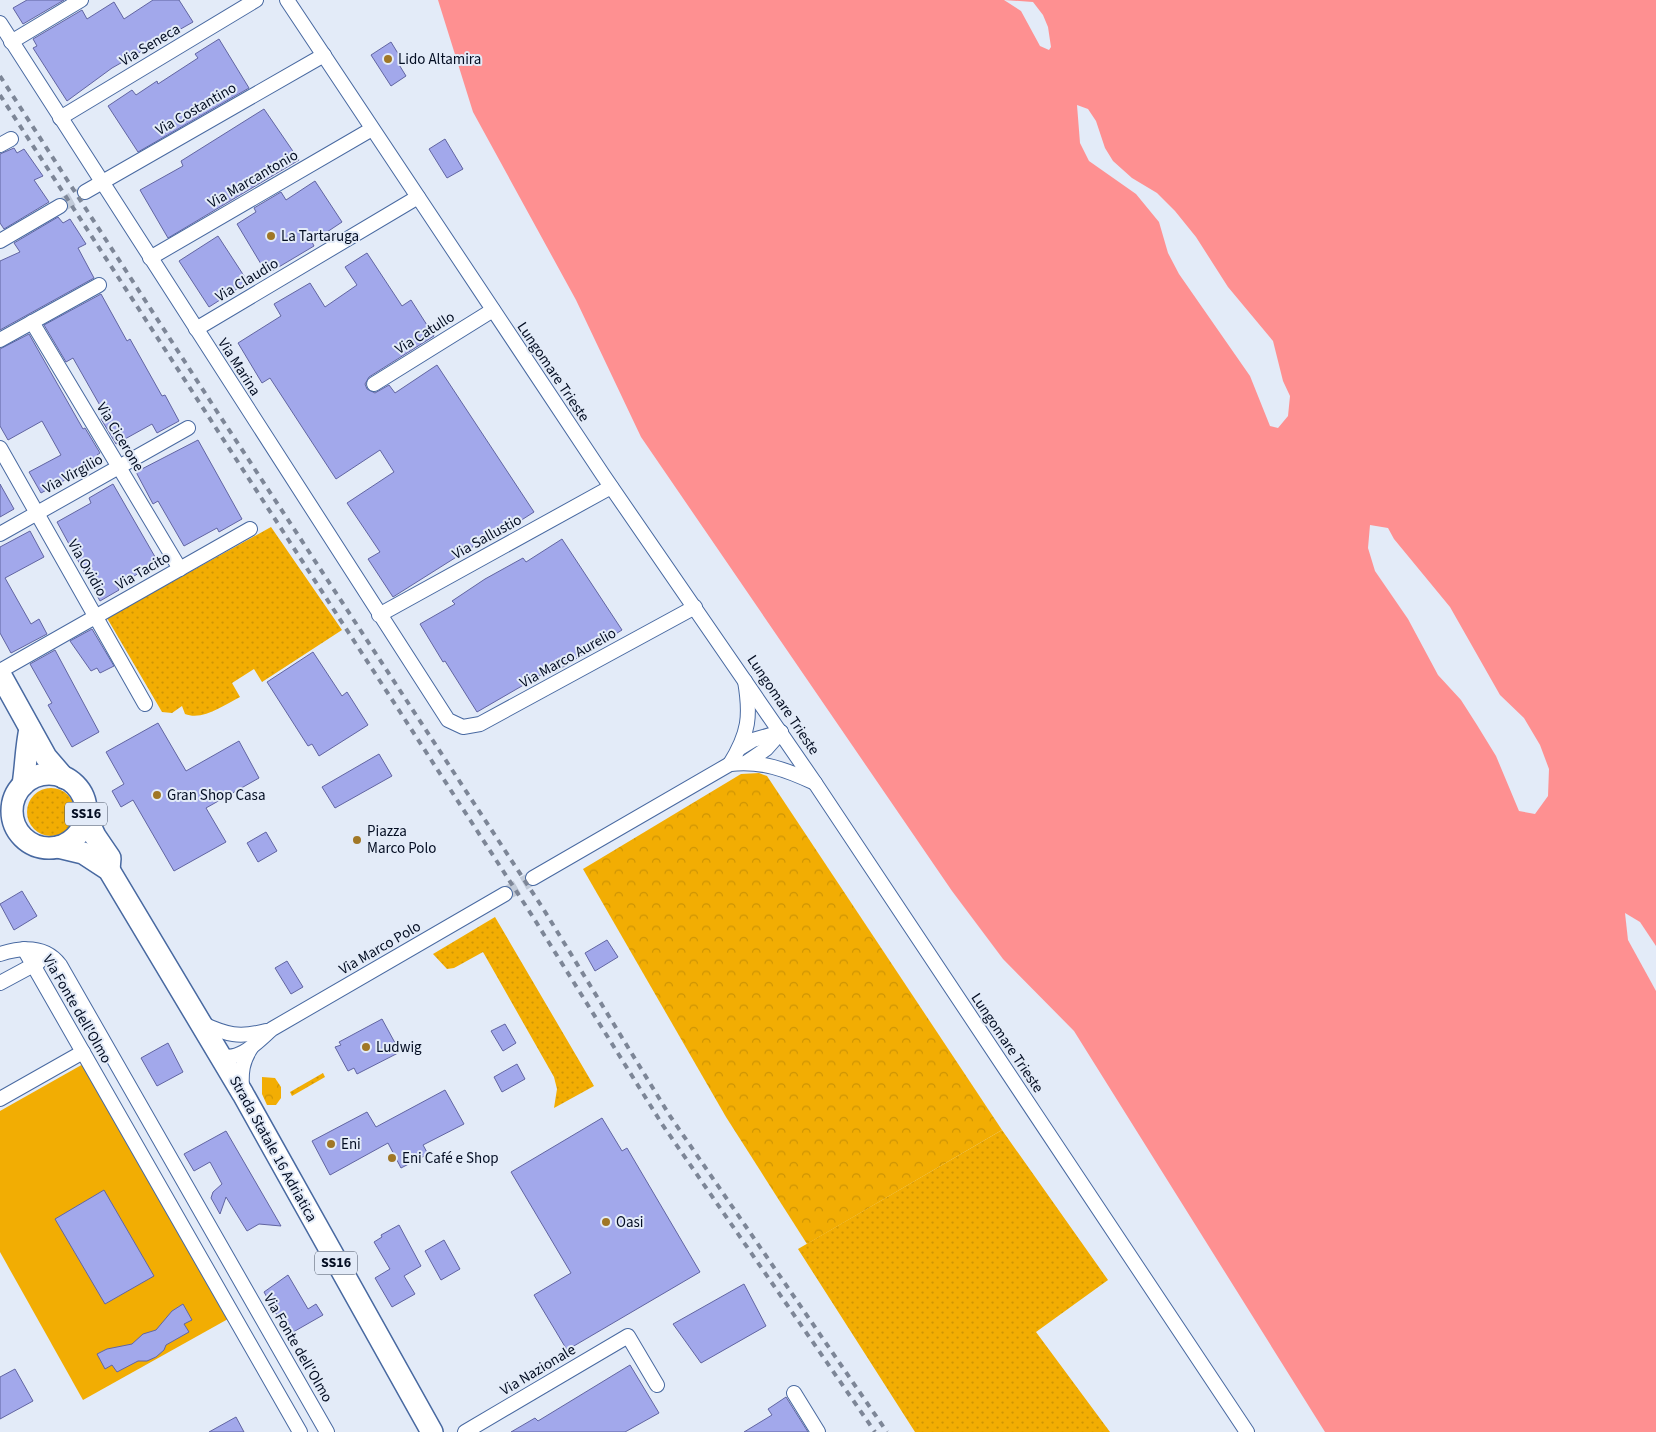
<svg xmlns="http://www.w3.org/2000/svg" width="1656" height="1432" font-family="'Source Sans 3',sans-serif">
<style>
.grass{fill:url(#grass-dots)}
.forest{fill:url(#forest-crowns)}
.pitch{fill:#f2ad03}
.water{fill:#fe9091}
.pier{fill:#e3ebf8}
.building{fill:#a2a8eb;stroke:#6165a2}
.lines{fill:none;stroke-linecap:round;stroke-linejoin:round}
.minor-tunnel{stroke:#c1cad8;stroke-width:14;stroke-dasharray:14 7;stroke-linecap:butt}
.minor-casing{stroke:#4869a1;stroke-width:16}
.primary-casing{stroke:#4869a1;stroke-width:24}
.minor{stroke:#fff;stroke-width:14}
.primary{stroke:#fff;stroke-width:21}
.rail{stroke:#7d8697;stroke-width:4;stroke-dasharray:6 6;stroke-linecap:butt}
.poi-dot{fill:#a07726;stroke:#e3ebf8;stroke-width:2}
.labels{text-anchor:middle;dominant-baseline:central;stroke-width:4;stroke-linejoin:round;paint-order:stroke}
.shield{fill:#e3ebf8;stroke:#465062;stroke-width:1}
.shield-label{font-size:14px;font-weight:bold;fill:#030d22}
.street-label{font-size:15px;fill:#030d22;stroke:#e3ebf8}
.poi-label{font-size:15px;fill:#030d22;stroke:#e3ebf8;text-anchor:start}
</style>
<defs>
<pattern id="grass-dots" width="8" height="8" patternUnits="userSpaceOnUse" patternTransform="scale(1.25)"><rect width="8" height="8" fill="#f2ad03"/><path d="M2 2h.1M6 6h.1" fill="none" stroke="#ce9404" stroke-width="1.8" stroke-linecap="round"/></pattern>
<pattern id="forest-crowns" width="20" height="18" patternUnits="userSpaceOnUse" patternTransform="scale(1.25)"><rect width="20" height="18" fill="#f2ad03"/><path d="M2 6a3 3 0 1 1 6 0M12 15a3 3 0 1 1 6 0" fill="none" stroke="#ce9404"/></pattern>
</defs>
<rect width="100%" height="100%" fill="#e3ebf8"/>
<g class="grass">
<path d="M271,527L342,630L262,682L254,669L232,683L240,697C224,705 203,721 185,714L182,706L172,713L162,712L107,618Z"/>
<circle cx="51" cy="812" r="24"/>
<polygon points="495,917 594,1086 554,1108 557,1089 554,1077 483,952 454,968 447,969 433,954"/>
<polygon points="323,1073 325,1077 292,1096 290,1092"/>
<polygon points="1002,1130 1108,1280 1036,1332 1110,1432 915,1432 798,1249"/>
</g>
<g class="forest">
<polygon points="759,773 767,776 1002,1130 807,1244 726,1117 583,869 741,774"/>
<polygon points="262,1077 275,1078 281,1087 281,1098 276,1105 267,1105 262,1094"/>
</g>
<polygon class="pitch" points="85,1063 228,1319 83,1400 0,1252 0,1111"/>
<polygon class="water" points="438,0 1656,0 1656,1432 1325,1432 1074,1031 1003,959 952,891 641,437 576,300 473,112"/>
<g class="pier">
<polygon points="1004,0 1033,2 1043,15 1048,27 1051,47 1049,50 1040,46 1021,11"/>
<polygon points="1077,105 1088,109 1096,121 1105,148 1113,161 1132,178 1157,193 1175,211 1196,237 1228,287 1273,341 1283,381 1290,396 1288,416 1278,428 1270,426 1250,376 1179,274 1168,253 1159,222 1136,194 1089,161 1080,143"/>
<polygon points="1370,525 1388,528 1394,539 1450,607 1500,695 1524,718 1540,745 1549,769 1548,796 1535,814 1519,811 1496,756 1477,725 1461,700 1438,675 1408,619 1375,571 1368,548"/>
<polygon points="1625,913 1640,922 1656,946 1656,991 1628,940"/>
</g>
<g class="building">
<polygon points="27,0 64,0 23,24 13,8"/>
<polygon points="153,0 179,0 193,22 112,68 67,101 33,48 37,46 33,39 82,10 87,19 114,2 124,19"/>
<polygon points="219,39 249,88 138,152 108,106 132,90 136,95 157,81 158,84 198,58 195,54"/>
<polygon points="391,42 402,60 398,63 406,76 391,86 371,55"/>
<polygon points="264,109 299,160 168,238 140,190 183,166 181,161"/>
<polygon points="445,139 463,169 447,178 429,149"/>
<polygon points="14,148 17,153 24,149 43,176 34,180 49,202 4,229 0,223 0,154"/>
<polygon points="315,181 342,222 312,242 314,246 267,274 237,224 256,212 254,208 281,192 286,200"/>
<polygon points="58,217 63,223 70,219 86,244 78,248 94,278 0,330 0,261 20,252 14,243"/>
<polygon points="218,236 248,282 209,307 179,261"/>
<polygon points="367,253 402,306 411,300 434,336 369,377 365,384 367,389 375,393 389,385 395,393 437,365 534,512 506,530 504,527 393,597 368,559 380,552 347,503 394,472 380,450 336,479 270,378 262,383 238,343 281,316 274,304 310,283 325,307 357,285 345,267"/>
<polygon points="101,294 127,341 130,339 162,396 165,395 179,421 157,433 152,424 116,444 101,419 106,416 73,358 66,362 44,325"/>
<polygon points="29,334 83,429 85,428 100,453 97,455 100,461 41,493 29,472 61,455 42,421 8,440 0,426 0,349"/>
<polygon points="198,440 242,519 219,532 217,528 184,546 158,501 153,504 136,472"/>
<polygon points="0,484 14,509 0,517"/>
<polygon points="113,484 158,562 117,586 119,590 100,601 57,522 91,503 89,498"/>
<polygon points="30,531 44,557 5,578 31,624 39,619 47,634 11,653 0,633 0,547"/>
<polygon points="562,539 622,630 555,672 553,668 477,712 445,661 443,662 420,624 455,604 452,601 485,579 523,558 526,562"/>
<polygon points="92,629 114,666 100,673 97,668 91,671 70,641"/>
<polygon points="55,650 99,732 72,747 48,705 52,703 30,664"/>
<polygon points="313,652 342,696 347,692 368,725 319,756 312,744 308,746 267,682"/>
<polygon points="158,723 186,771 239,741 259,778 206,808 226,842 174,871 133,800 121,807 112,791 124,784 106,752"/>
<polygon points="379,754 392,776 335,808 322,787"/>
<polygon points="266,832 277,851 258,862 247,843"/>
<polygon points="22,891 37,916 14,930 0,904"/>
<polygon points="607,940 618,957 595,971 585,953"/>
<polygon points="287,961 303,987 291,994 275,968"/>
<polygon points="382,1019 400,1052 357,1074 354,1068 348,1071 335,1047 341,1045 339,1042"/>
<polygon points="505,1024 516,1043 503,1051 491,1031"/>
<polygon points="168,1043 183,1072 157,1086 141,1058"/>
<polygon points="517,1064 525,1079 502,1092 494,1077"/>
<polygon points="445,1090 464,1124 423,1145 428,1154 401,1168 388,1143 330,1175 312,1141 367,1112 376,1127"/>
<polygon points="602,1118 622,1151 627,1148 700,1272 567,1350 534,1295 571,1273 511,1172"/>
<polygon points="226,1131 281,1226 259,1224 247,1231 226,1197 220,1214 211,1198 213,1192 222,1184 210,1162 194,1171 184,1154"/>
<polygon points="104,1190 154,1276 105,1304 55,1219"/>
<polygon points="399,1225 421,1266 404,1276 415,1294 392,1307 375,1278 390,1269 374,1242 382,1237 381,1235"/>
<polygon points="444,1240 460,1269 441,1280 425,1251"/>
<polygon points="288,1275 308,1309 316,1304 323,1315 288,1335 264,1292"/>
<polygon points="744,1284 766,1326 701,1363 673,1324"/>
<polygon points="183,1304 192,1320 184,1324 189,1332 166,1345 164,1350 156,1357 147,1361 138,1361 117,1372 112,1365 105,1369 97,1354 107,1349 132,1344 143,1334 156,1330 172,1311"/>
<polygon points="630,1365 659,1413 625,1432 511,1432 535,1418 538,1421"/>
<polygon points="15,1369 33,1401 0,1419 0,1377"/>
<polygon points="786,1397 808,1432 744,1432 772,1415 768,1409"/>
<polygon points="236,1417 244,1432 209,1432"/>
</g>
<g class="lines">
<g class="minor-tunnel">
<polyline points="60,206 85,192"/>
<polyline points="505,894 533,878"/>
</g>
<defs>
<g id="minor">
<polyline points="287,0 603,475 815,783 1247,1432"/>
<polyline points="0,23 448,720 463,727 480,724 695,607"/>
<polyline points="11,42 81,0"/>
<polyline points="60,118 256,0"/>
<polyline points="0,145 11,139"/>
<polyline points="85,192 324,55"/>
<polyline points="0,241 60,206"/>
<polyline points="150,258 372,129"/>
<polyline points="32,322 180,569"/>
<polyline points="196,329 418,197"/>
<polyline points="0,340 99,285"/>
<polyline points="374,384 493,310"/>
<polyline points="0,448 145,704"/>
<polyline points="0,534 188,428"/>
<polyline points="379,615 611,487"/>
<polyline points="0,671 250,529"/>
<polyline points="740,748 753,740 781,732"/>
<polyline points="747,762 766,749 781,732"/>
<path d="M730,764C749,733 751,716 745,681"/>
<path d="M533,878L730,764C761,760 787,770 815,783"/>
<polyline points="24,949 300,1432"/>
<path d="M0,954C22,947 45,945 60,965L327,1432"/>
<polyline points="0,983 39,962"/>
<path d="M201,1023C227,1035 239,1038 266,1031"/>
<path d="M220,1055C239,1063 258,1041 272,1029L505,894"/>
<path d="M242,1089C241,1072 242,1062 251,1048"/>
<polyline points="0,1099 83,1052"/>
<polyline points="794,1393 818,1432"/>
<polyline points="465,1432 628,1336 657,1385"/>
</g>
<g id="primary">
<polyline points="0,674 46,757 64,778"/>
<circle cx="49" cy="811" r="37"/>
<path d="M23,785C26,766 26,747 30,729"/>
<polyline points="86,817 95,836 110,858 109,870"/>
<polyline points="58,847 83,853 109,870 243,1094 432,1432"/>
</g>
</defs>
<use href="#minor" class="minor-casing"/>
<use href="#primary" class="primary-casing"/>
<use href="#minor" class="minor"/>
<use href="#primary" class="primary"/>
<g class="rail">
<polyline points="0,76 216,410 544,910 670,1116 887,1432"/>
<polyline points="0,95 533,917 662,1124 875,1432"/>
</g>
</g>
<g class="poi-dot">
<circle cx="388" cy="59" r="5"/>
<circle cx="271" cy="236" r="5"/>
<circle cx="157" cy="795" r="5"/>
<circle cx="357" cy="840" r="5"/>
<circle cx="366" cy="1047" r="5"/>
<circle cx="331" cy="1144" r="5"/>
<circle cx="392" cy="1158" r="5"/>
<circle cx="606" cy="1222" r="5"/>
</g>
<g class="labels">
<g class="shield">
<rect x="65" y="802.5" width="42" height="23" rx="4"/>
<rect x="315" y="1251.5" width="42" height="23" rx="4"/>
</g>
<g class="shield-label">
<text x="86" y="814">SS16</text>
<text x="336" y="1263">SS16</text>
</g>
<g class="street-label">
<text transform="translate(150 45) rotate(-31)">Via Seneca</text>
<text transform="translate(196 109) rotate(-30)">Via Costantino</text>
<text transform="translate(253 179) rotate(-30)">Via Marcantonio</text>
<text transform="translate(247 280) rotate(-31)">Via Claudio</text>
<text transform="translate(425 333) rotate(-32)">Via Catullo</text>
<text transform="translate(239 367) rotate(57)">Via Marina</text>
<text transform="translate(553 372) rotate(56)">Lungomare Trieste</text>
<text transform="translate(120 437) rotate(59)">Via Cicerone</text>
<text transform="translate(73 474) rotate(-29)">Via Virgilio</text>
<text transform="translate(487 537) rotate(-29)">Via Sallustio</text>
<text transform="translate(87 568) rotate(60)">Via Ovidio</text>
<text transform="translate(143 571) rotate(-30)">Via Tacito</text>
<text transform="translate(568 658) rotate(-29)">Via Marco Aurelio</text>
<text transform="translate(783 705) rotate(56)">Lungomare Trieste</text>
<text transform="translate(380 948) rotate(-30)">Via Marco Polo</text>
<text transform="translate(77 1009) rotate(60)">Via Fonte dell'Olmo</text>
<text transform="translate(1007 1043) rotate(56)">Lungomare Trieste</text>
<text transform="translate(273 1149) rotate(61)">Strada Statale 16 Adriatica</text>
<text transform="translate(298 1348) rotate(60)">Via Fonte dell'Olmo</text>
<text transform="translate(538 1370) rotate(-31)">Via Nazionale</text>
</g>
<g class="poi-label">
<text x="398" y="59">Lido Altamira</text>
<text x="281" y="236">La Tartaruga</text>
<text x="167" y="795">Gran Shop Casa</text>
<text x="367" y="831">Piazza<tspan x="367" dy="17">Marco Polo</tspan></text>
<text x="376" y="1047">Ludwig</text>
<text x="341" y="1144">Eni</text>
<text x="402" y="1158">Eni Café e Shop</text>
<text x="616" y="1222">Oasi</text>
</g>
</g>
</svg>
